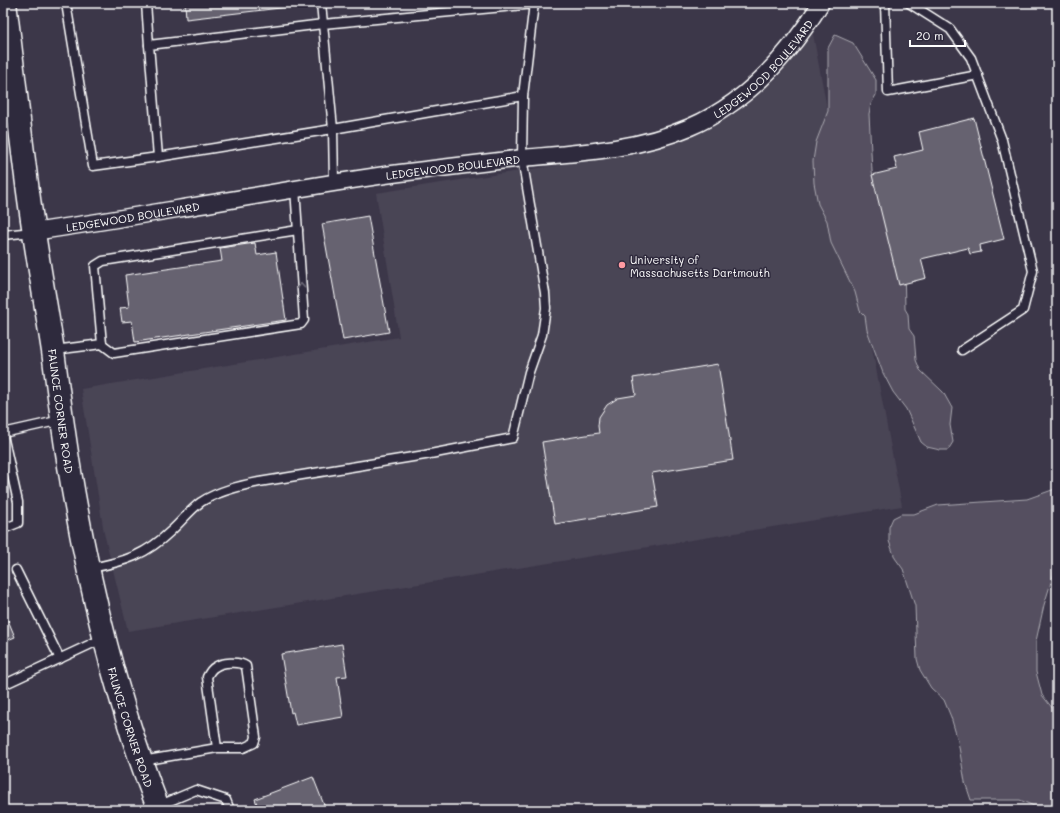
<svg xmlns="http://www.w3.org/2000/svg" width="1060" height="813" font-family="Mali,sans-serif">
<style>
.built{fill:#494455}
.green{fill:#555060;stroke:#aaa8b0}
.building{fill:#666270;stroke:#fff}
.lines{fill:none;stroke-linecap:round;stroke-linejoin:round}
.lane-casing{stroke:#fff;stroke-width:11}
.street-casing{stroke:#fff;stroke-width:19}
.secondary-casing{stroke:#fff;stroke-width:25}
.lane{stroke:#2f2a3d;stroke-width:8}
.street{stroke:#2f2a3d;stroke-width:16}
.secondary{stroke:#2f2a3d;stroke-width:22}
.oneway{stroke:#6d6a77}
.poi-dot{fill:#ff9aa2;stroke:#2f2a3d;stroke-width:1.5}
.labels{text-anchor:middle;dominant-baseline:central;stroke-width:3;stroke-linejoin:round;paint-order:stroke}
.street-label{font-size:11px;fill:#fff;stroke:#2f2a3d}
.poi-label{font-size:11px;fill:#fff;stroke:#2f2a3d;text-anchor:start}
</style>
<rect width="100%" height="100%" fill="#3c3749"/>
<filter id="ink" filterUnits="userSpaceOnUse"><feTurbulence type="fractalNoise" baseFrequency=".025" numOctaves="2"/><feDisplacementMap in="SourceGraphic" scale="8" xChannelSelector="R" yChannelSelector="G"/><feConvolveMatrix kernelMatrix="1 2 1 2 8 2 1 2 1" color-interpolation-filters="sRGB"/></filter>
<g filter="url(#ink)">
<polygon class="built" points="813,34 902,506 128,631 104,533 81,389 399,337 376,193 622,155 680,141 734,114 777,78"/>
<g class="green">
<polygon points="835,35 853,43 876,80 876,95 871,104 869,114 872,171 879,200 904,262 905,309 908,314 909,329 914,336 916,360 920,370 943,392 952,408 950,425 953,442 948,450 940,450 927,447 921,442 906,409 893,392 883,373 867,330 865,316 860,311 855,292 831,243 827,221 818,204 814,183 813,161 816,142 828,111 828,48"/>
<polygon points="1055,489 1057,489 1057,563 1044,605 1036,641 1036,672 1042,695 1057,714 1057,810 1043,810 1020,800 971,800 965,782 958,741 951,717 944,700 931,688 920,670 917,659 915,606 903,569 895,558 889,541 889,527 893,518 901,514 914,514 938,505 1027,499"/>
</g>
<g class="building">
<polygon points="185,3 306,3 306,5 186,19"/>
<polygon points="974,118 1004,239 980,245 981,252 970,254 968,248 921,259 926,278 899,285 872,175 897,169 894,157 923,150 919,132"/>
<polygon points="368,216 389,332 343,340 322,224"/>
<polygon points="255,243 257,255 276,252 286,320 135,342 132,321 122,322 120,308 129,307 125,275 222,261 220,248"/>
<polygon points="718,364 733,460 652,473 658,507 555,524 542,442 599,433 598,426 599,417 607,405 618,398 636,395 633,378"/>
<polygon points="3,608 15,637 3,642"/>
<polygon points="342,644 347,676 337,677 343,717 296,725 293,712 291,713 281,654"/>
<polygon points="313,777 326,810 259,810 255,799"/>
</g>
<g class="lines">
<defs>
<g id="lane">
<polyline points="66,3 93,166 158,157"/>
<polyline points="146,3 149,45"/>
<polyline points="321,3 323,24 149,45 158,157 333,129 334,182"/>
<polyline points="885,3 888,92 978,75"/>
<polyline points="909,3 950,29 971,58 1002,140 1033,271 1023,310 962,350"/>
<polyline points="523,96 333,129 323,24 535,4"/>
<polyline points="3,235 33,232"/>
<polyline points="102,344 95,266 103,261 298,230"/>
<polyline points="54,350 102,344 114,353 301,324 304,320 295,188"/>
<polyline points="3,433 61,420"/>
<polyline points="3,435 18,502 18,523 3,529"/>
<path d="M90,568C125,562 146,555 172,530C182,521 190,510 201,502C218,491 239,486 259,482L425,455L513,438L529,372L542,335L546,308L545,293L522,158L523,96L534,3"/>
<polyline points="16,570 60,659"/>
<polyline points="3,685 104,638"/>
<path d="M142,761L217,748H243L254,743L256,737L246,666C239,661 222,662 215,667C211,669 209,673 207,677L217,748"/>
<polyline points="158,806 196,790 226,800 230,810"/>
</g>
<g id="street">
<path id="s1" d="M33,232C81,225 129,217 177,209C251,197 325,183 400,173C441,168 482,163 523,158C579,153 637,150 690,127C746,103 789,55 821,3"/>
</g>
<g id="secondary">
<path id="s2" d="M5,3C15,80 22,157 34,233C40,273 47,312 53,351C58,390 63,428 69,466C88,583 116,700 159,810"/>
</g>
</defs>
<use href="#lane" class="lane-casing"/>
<use href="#street" class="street-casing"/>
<use href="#secondary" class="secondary-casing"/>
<use href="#lane" class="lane"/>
<use href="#street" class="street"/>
<use href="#secondary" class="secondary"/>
</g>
<defs><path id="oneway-chevron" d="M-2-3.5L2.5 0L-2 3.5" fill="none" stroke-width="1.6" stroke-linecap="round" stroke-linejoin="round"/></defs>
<use class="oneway" href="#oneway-chevron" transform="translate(301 286) rotate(-94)"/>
</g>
<circle class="poi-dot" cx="622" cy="265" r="4"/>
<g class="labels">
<g class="street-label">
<text stroke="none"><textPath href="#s1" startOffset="761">LEDGEWOOD BOULEVARD</textPath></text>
<text stroke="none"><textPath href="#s1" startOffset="425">LEDGEWOOD BOULEVARD</textPath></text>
<text stroke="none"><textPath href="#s1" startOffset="101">LEDGEWOOD BOULEVARD</textPath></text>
<text stroke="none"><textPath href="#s2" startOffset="412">FAUNCE CORNER ROAD</textPath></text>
<text stroke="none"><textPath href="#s2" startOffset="736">FAUNCE CORNER ROAD</textPath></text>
</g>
<g class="poi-label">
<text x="630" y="259">University of<tspan x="630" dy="13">Massachusetts Dartmouth</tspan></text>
</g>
</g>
<rect width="1060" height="813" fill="none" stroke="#2f2a3d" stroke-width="16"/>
<rect x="8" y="8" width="1044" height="797" fill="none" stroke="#fff" stroke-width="1.5" filter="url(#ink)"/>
<path d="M910 40v6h55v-6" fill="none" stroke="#ffffff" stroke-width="2"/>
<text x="916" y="40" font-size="12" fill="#ffffff" stroke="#2f2a3d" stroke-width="3" paint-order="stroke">20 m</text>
</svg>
